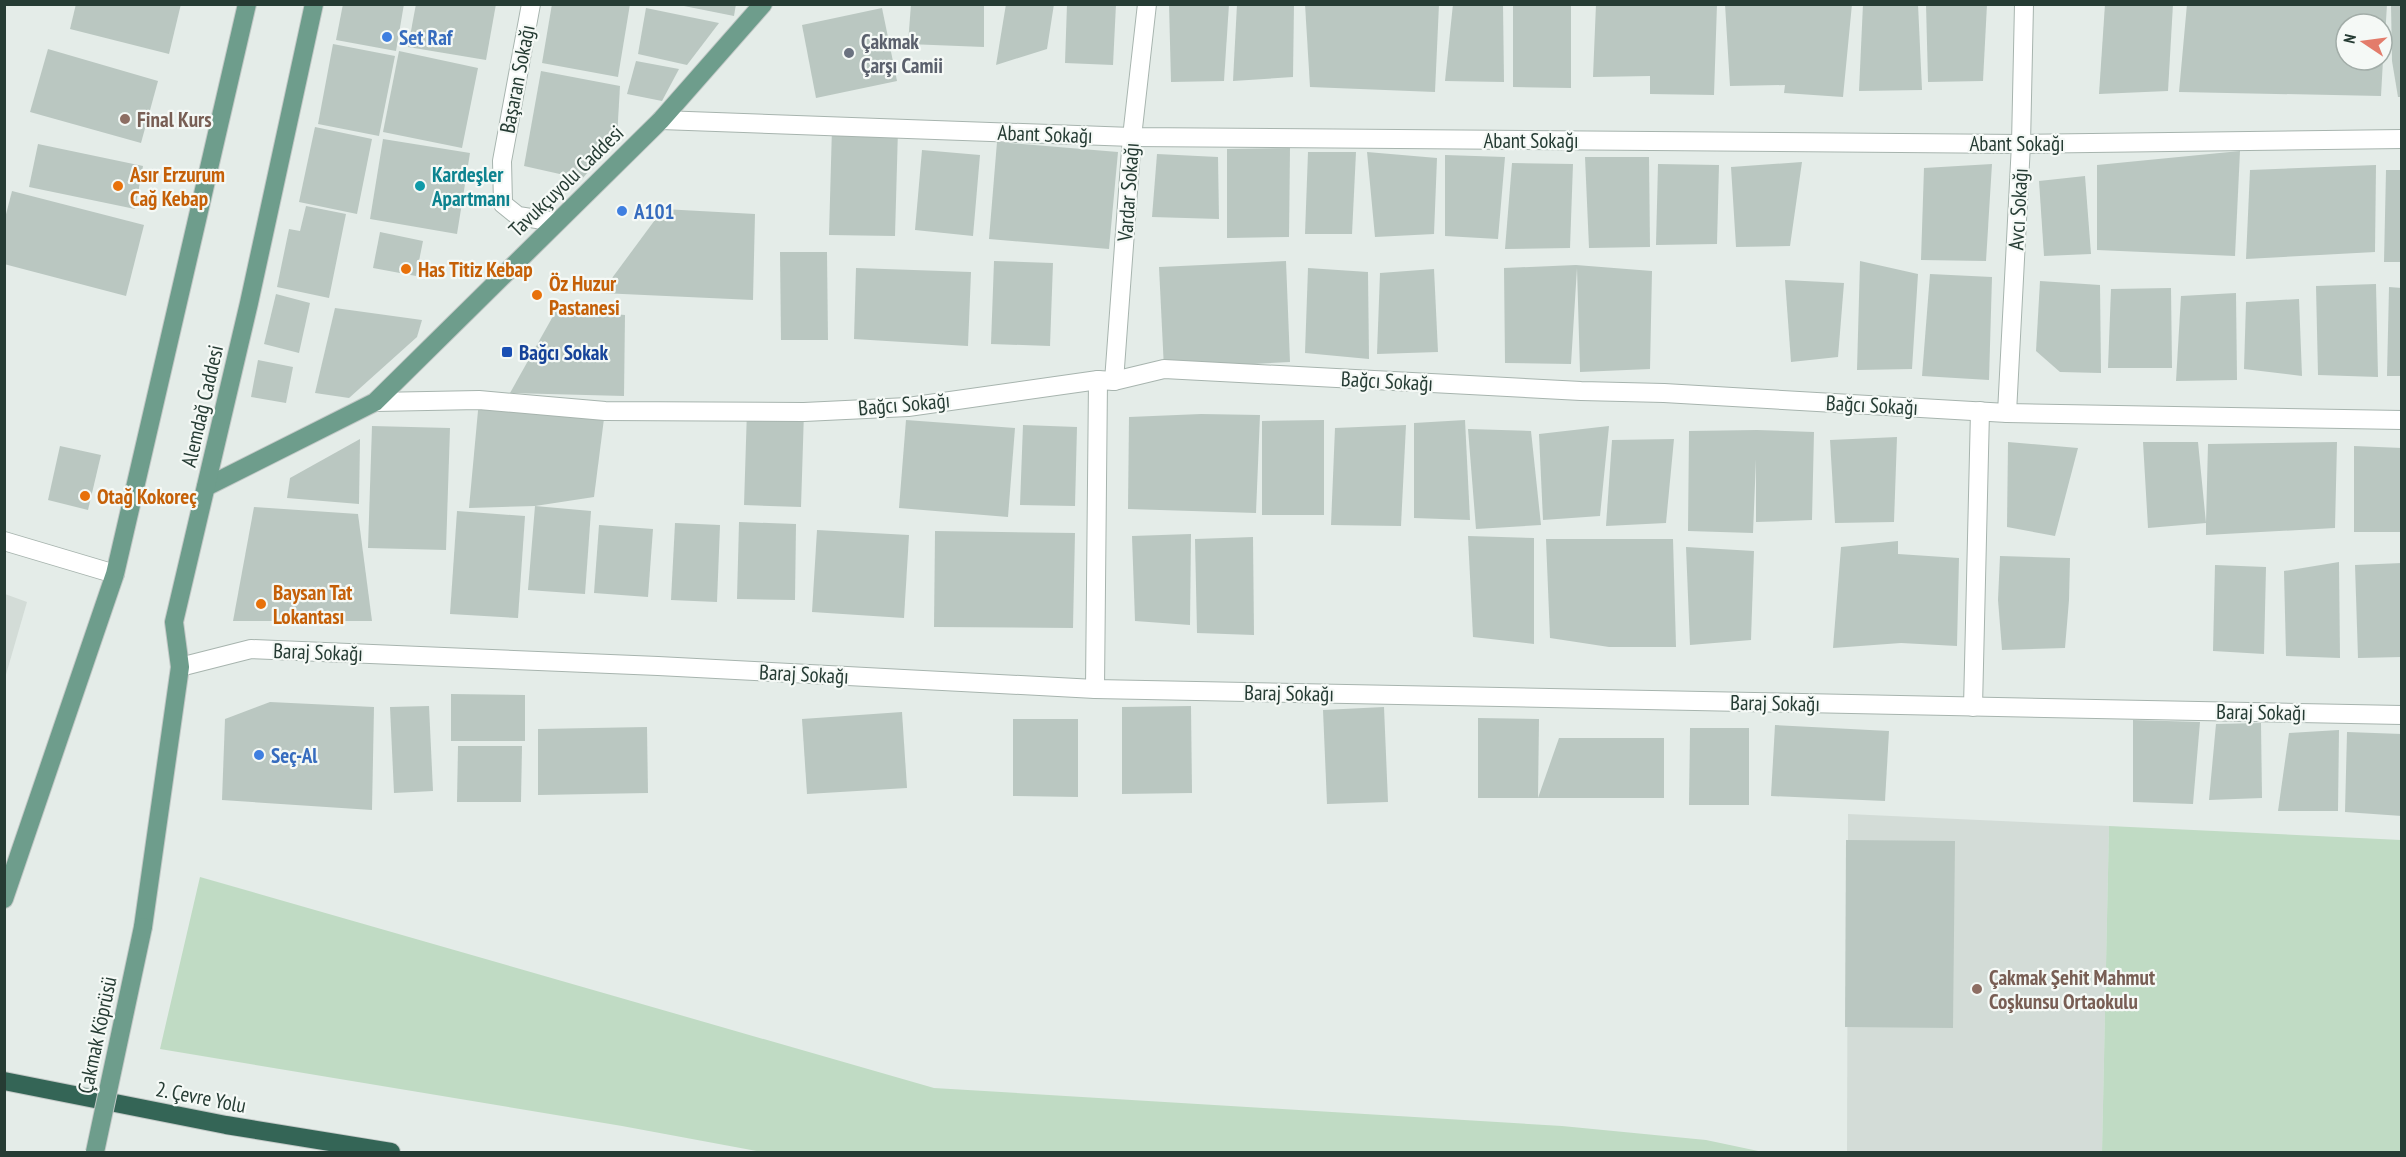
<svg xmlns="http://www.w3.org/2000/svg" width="2406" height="1157" font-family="'PT Sans Narrow',sans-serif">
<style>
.built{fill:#d3dcd7}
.green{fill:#c0dbc4}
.building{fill:#bac7c1}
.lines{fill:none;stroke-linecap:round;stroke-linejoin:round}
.minor-casing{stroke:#a7b4ae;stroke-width:20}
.tertiary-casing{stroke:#a7b4ae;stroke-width:20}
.primary-casing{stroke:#c2c8c6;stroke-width:20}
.motorway-casing{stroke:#c2c8c6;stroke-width:20}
.minor{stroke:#fff;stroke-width:18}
.tertiary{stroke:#fff;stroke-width:18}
.primary{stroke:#6e9d8c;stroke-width:18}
.motorway{stroke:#346556;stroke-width:18}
.primary-bridge-casing{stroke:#c2c8c6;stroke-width:20;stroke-linecap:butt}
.primary-bridge{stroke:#6e9d8c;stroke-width:18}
.shop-dot{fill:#3f7fe0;stroke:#f5f9f6;stroke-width:2}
.worship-dot{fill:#6b7280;stroke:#f5f9f6;stroke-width:2}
.education-dot{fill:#8d6e63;stroke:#f5f9f6;stroke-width:2}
.food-dot{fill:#e8710a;stroke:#f5f9f6;stroke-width:2}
.culture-dot{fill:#0f9aa8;stroke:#f5f9f6;stroke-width:2}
.transit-dot{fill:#1a4fb4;stroke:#f5f9f6;stroke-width:2}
.labels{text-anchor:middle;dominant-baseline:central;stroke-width:4.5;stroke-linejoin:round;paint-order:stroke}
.shop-label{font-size:21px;font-weight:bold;fill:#366cbe;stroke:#f5f9f6;text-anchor:start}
.worship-label{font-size:21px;font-weight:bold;fill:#5b616d;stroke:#f5f9f6;text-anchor:start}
.street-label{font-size:21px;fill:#263c34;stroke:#f5f9f6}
.education-label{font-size:21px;font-weight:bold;fill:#785e54;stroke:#f5f9f6;text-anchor:start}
.food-label{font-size:21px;font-weight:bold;fill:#c56008;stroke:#f5f9f6;text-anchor:start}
.culture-label{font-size:21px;font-weight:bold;fill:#0d838f;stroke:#f5f9f6;text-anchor:start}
.transit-label{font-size:21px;font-weight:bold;fill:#164399;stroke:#f5f9f6;text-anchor:start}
</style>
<rect width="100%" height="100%" fill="#e4ece8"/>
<g class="built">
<polygon points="5,594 27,602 5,678"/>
<polygon points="1848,814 2109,826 2102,1152 1847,1152"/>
</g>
<g class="green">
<polygon points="2109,826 2401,840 2401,1152 2102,1152"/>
<polygon points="200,877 934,1088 1562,1126 1706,1140 1763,1152 762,1152 622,1126 160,1049"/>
</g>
<g class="building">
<polygon points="76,4 181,4 169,54 70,29"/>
<polygon points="343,4 404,4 396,51 336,40"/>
<polygon points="416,4 496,4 486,60 408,47"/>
<polygon points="552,4 630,4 618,77 542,63"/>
<polygon points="674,4 736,4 734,16"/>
<polygon points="911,4 984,4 984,47 908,44"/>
<polygon points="1006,4 1054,4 1047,49 996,65"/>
<polygon points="1067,4 1116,4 1113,65 1065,63"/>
<polygon points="1169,4 1229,4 1224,81 1171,82"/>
<polygon points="1237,4 1294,4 1293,77 1233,81"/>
<polygon points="1305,4 1439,4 1435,92 1310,87"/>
<polygon points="1453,4 1503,4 1504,82 1445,81"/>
<polygon points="1513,4 1571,4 1571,88 1513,87"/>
<polygon points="1596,4 1717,4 1714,95 1650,94 1650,76 1593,77"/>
<polygon points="1725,4 1852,4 1843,97 1784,93 1785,85 1730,86"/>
<polygon points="1863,4 1918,4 1922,90 1859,91"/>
<polygon points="1926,4 1987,4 1983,81 1928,82"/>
<polygon points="2105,4 2173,4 2168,91 2099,94"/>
<polygon points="2187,4 2387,4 2384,55 2382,54 2382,24 2346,24 2346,60 2383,60 2381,96 2179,92"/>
<polygon points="2391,4 2402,4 2402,97 2398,97 2392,61"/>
<polygon points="646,8 719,23 687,65 638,54"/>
<polygon points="882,8 897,81 816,98 802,25"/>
<polygon points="333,44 395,56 379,136 318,124"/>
<polygon points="48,49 158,81 141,143 30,112"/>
<polygon points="399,51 478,68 462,148 383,132"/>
<polygon points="636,61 679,69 662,101 627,94"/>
<polygon points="541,71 620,86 617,138 582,179 524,166"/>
<polygon points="315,127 372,139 357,214 299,202"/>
<polygon points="832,127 898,129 895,236 829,235"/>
<polygon points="383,139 470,153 457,234 370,219"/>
<polygon points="997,142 1118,152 1109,249 989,239"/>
<polygon points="38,144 143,166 135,209 29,187"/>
<polygon points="1290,148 1289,237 1227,238 1227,149"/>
<polygon points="922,150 980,155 973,236 915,230"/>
<polygon points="2240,151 2235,256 2097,250 2097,165"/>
<polygon points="1308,152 1356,152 1352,234 1305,234"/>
<polygon points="1367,152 1437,158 1434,234 1375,237"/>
<polygon points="1157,154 1218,157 1219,219 1152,217"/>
<polygon points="1445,155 1505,157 1498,239 1445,236"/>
<polygon points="1585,157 1649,157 1650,247 1589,248"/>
<polygon points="1802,162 1790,246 1736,247 1731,167"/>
<polygon points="1512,163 1573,164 1570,248 1505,249"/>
<polygon points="1658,164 1719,165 1717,244 1656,245"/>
<polygon points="1992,164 1986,261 1921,260 1924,168"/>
<polygon points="2376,165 2375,252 2246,259 2250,170"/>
<polygon points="2386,170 2402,170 2402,262 2384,262"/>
<polygon points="2085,176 2091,254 2044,256 2039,181"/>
<polygon points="12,191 144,225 126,296 4,264 4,222"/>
<polygon points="306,206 346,214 329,298 277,287 289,229 300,231"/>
<polygon points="663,209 755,214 753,300 601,293"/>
<polygon points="380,232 423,241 416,276 373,268"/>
<polygon points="780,252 827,252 828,340 781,340"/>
<polygon points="994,261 1053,263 1050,346 991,344"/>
<polygon points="1286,261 1290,362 1164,369 1159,267"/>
<polygon points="1860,261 1918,274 1912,369 1857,370"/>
<polygon points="1576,265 1652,271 1650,369 1580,372 1577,268 1571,364 1505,363 1504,268"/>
<polygon points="856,268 971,272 968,346 854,339"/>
<polygon points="1308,268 1368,272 1369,359 1305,353"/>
<polygon points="1434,269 1438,352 1377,354 1380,273"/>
<polygon points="1930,274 1992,277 1989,380 1922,376"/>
<polygon points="1785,280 1844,283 1838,357 1791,362"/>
<polygon points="2040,281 2100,285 2101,373 2060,372 2036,351"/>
<polygon points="2376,284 2378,377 2318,375 2316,286"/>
<polygon points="2389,287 2402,288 2402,376 2387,376"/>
<polygon points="2171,288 2172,368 2108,368 2111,289"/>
<polygon points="2236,293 2237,380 2176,381 2181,296"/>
<polygon points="276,294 310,303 299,353 264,344"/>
<polygon points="2299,299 2302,376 2244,369 2246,302"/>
<polygon points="335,308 422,320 417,337 349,398 315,393"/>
<polygon points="557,309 625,315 624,396 510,393"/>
<polygon points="258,360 293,367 286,403 251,397"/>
<polygon points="479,400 605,411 594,497 535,506 469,508"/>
<polygon points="747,410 804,412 801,507 744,505"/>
<polygon points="1201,414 1260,415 1256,513 1128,509 1129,417"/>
<polygon points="906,420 1015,428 1008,517 899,508"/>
<polygon points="1324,420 1324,515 1262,515 1262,421"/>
<polygon points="1465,420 1470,520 1414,518 1414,423"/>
<polygon points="1023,425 1077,427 1075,506 1020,505"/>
<polygon points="1406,425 1401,526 1331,525 1335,428"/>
<polygon points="372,426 450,428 446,550 368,548"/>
<polygon points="1609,426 1600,516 1543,520 1539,434"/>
<polygon points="1468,429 1531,431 1541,525 1476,529"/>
<polygon points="1757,430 1814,432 1812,520 1756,522 1756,459 1753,533 1688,531 1689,431"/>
<polygon points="1897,437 1894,522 1835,523 1830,440"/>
<polygon points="360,439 359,504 287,498 290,478"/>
<polygon points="1674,439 1666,523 1606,526 1612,440"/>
<polygon points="2008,442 2078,448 2055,536 2007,527"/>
<polygon points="2143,442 2198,442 2206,523 2208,444 2337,442 2335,528 2206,535 2206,523 2148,528"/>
<polygon points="60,446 101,455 88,510 48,500"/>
<polygon points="2354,446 2402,448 2401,532 2354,532"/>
<polygon points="535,506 591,511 585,594 528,590"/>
<polygon points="254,507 358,514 372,621 233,621"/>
<polygon points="457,511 525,516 518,618 450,614"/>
<polygon points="739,522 796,524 795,600 737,599"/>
<polygon points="675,523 720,525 717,602 671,600"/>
<polygon points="599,525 653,529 648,597 594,593"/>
<polygon points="817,530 909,535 904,618 812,612"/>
<polygon points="935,531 1075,533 1073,628 934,627"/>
<polygon points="1191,534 1190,625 1135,621 1132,536"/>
<polygon points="1468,536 1534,538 1534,644 1473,637"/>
<polygon points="1253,537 1254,635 1197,633 1195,539"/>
<polygon points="1546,539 1673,539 1676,647 1609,647 1550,638"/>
<polygon points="1898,541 1898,554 1959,558 1957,646 1901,643 1833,648 1841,547"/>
<polygon points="1686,547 1754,551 1751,640 1690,645"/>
<polygon points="2000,556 2070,558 2069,600 2065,648 2002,650 1998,600"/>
<polygon points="2339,562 2340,658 2286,656 2284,571"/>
<polygon points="2402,563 2402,657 2358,658 2355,565"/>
<polygon points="2215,565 2266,567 2264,654 2213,651"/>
<polygon points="451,694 525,695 525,741 451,741"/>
<polygon points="270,702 374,707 372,810 222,800 225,719"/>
<polygon points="429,706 433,791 394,793 390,707"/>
<polygon points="1191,706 1192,793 1122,794 1122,707"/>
<polygon points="1384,707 1388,802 1327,804 1323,710"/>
<polygon points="902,712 907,788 807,794 802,719"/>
<polygon points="1478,718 1539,719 1538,798 1478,798"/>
<polygon points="1013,719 1078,719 1078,797 1013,796"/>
<polygon points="2133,720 2200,722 2193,804 2133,802"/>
<polygon points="2261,723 2262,798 2209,800 2216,724"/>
<polygon points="1775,725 1889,731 1885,801 1771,796"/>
<polygon points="647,727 648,793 538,795 538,729"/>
<polygon points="1690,728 1749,728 1749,805 1689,805"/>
<polygon points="2339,730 2338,811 2278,811 2289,733"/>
<polygon points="2347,732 2402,734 2402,816 2345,812"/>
<polygon points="1559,738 1664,738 1664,798 1538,798"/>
<polygon points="458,746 522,746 521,802 457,802"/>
<polygon points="1846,840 1955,841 1953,1028 1845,1027"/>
</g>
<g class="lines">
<defs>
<g id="minor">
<polyline points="531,4 502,161 503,204 518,216 556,222"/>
<polyline points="661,120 1132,137 2021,144 2402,139"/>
<polyline points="1114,381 1132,137 1147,4"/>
<polyline points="375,402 479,400 605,411 804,412 908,407 1098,380 1114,381 1164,369 1581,391 1664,393 2007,413 2402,420"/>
<polyline points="2007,413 2021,144 2024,4"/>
<polyline points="180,667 251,649 658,666 1095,689 2402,715"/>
<polyline points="1095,689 1098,380"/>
<polyline points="1973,707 1980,411"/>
</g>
<polyline id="tertiary" points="4,541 115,574"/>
<g id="primary">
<polyline points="206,487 375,402 661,120 763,4"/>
<polyline points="4,899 115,574 247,4"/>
<polyline points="143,927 180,667 174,622 249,303 314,4"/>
</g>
<polyline id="motorway" points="4,1081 226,1125 391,1152"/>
</defs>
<use href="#minor" class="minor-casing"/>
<use href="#tertiary" class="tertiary-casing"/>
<use href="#primary" class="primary-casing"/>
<use href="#motorway" class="motorway-casing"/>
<use href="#minor" class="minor"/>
<use href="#tertiary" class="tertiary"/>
<use href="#primary" class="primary"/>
<use href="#motorway" class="motorway"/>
<defs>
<polyline id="primary-bridge" points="95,1152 143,927"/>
</defs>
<use href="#primary-bridge" class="primary-bridge-casing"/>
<use href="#primary-bridge" class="primary-bridge"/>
</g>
<g class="shop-dot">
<circle cx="387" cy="37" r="6"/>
<circle cx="622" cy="211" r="6"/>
<circle cx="259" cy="755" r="6"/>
</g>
<circle class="worship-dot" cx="849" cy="53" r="6"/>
<g class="education-dot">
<circle cx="125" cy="119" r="6"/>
<circle cx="1977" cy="989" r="6"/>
</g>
<g class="food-dot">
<circle cx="118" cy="186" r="6"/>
<circle cx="406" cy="269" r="6"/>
<circle cx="537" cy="295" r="6"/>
<circle cx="85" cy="496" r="6"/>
<circle cx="261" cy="604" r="6"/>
</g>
<circle class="culture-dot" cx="420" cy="186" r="6"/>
<rect class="transit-dot" x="501" y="346" width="12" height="12" rx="3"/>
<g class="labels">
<g class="shop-label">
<text x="399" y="37">Set Raf</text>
<text x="634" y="211">A101</text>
<text x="271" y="755">Seç-Al</text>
</g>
<g class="worship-label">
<text x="861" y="41">Çakmak<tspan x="861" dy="24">Çarşı Camii</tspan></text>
</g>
<g class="street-label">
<text transform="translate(517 79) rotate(-79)">Başaran Sokağı</text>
<text transform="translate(1045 134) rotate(2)">Abant Sokağı</text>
<text x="1531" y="140">Abant Sokağı</text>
<text x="2017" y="143">Abant Sokağı</text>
<text transform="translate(566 181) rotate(-44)">Tavukçuyolu Caddesi</text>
<text transform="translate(1128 192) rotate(-86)">Vardar Sokağı</text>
<text transform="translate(2018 209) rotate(-87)">Avcı Sokağı</text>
<text transform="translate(1387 381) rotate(3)">Bağcı Sokağı</text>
<text transform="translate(904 404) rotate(-5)">Bağcı Sokağı</text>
<text transform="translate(1872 405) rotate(3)">Bağcı Sokağı</text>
<text transform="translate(202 406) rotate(-77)">Alemdağ Caddesi</text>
<text transform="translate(318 652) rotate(2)">Baraj Sokağı</text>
<text transform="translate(804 674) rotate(3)">Baraj Sokağı</text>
<text transform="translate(1289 693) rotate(1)">Baraj Sokağı</text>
<text transform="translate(1775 703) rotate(1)">Baraj Sokağı</text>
<text transform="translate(2261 712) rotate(1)">Baraj Sokağı</text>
<text transform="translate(97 1035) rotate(-78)">Çakmak Köprüsü</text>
<text transform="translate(201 1097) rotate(11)">2. Çevre Yolu</text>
</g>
<g class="education-label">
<text x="137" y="119">Final Kurs</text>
<text x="1989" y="977">Çakmak Şehit Mahmut<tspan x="1989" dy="24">Coşkunsu Ortaokulu</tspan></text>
</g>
<g class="food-label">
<text x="130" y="174">Asır Erzurum<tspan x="130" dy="24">Cağ Kebap</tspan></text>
<text x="418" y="269">Has Titiz Kebap</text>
<text x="549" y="283">Öz Huzur<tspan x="549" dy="24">Pastanesi</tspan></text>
<text x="97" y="496">Otağ Kokoreç</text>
<text x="273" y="592">Baysan Tat<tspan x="273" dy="24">Lokantası</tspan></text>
</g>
<g class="culture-label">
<text x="432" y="174">Kardeşler<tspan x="432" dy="24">Apartmanı</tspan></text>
</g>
<g class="transit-label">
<text x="519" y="352">Bağcı Sokak</text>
</g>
</g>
<rect width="2406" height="1157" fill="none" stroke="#263c34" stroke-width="12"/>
<g transform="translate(2364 42) rotate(283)"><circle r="28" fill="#f5f9f6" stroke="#a2ada8" stroke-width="1.5"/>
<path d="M0-4.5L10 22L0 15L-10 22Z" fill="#e37c6b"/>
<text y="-9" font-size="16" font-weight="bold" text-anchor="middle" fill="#263c34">N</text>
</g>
</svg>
